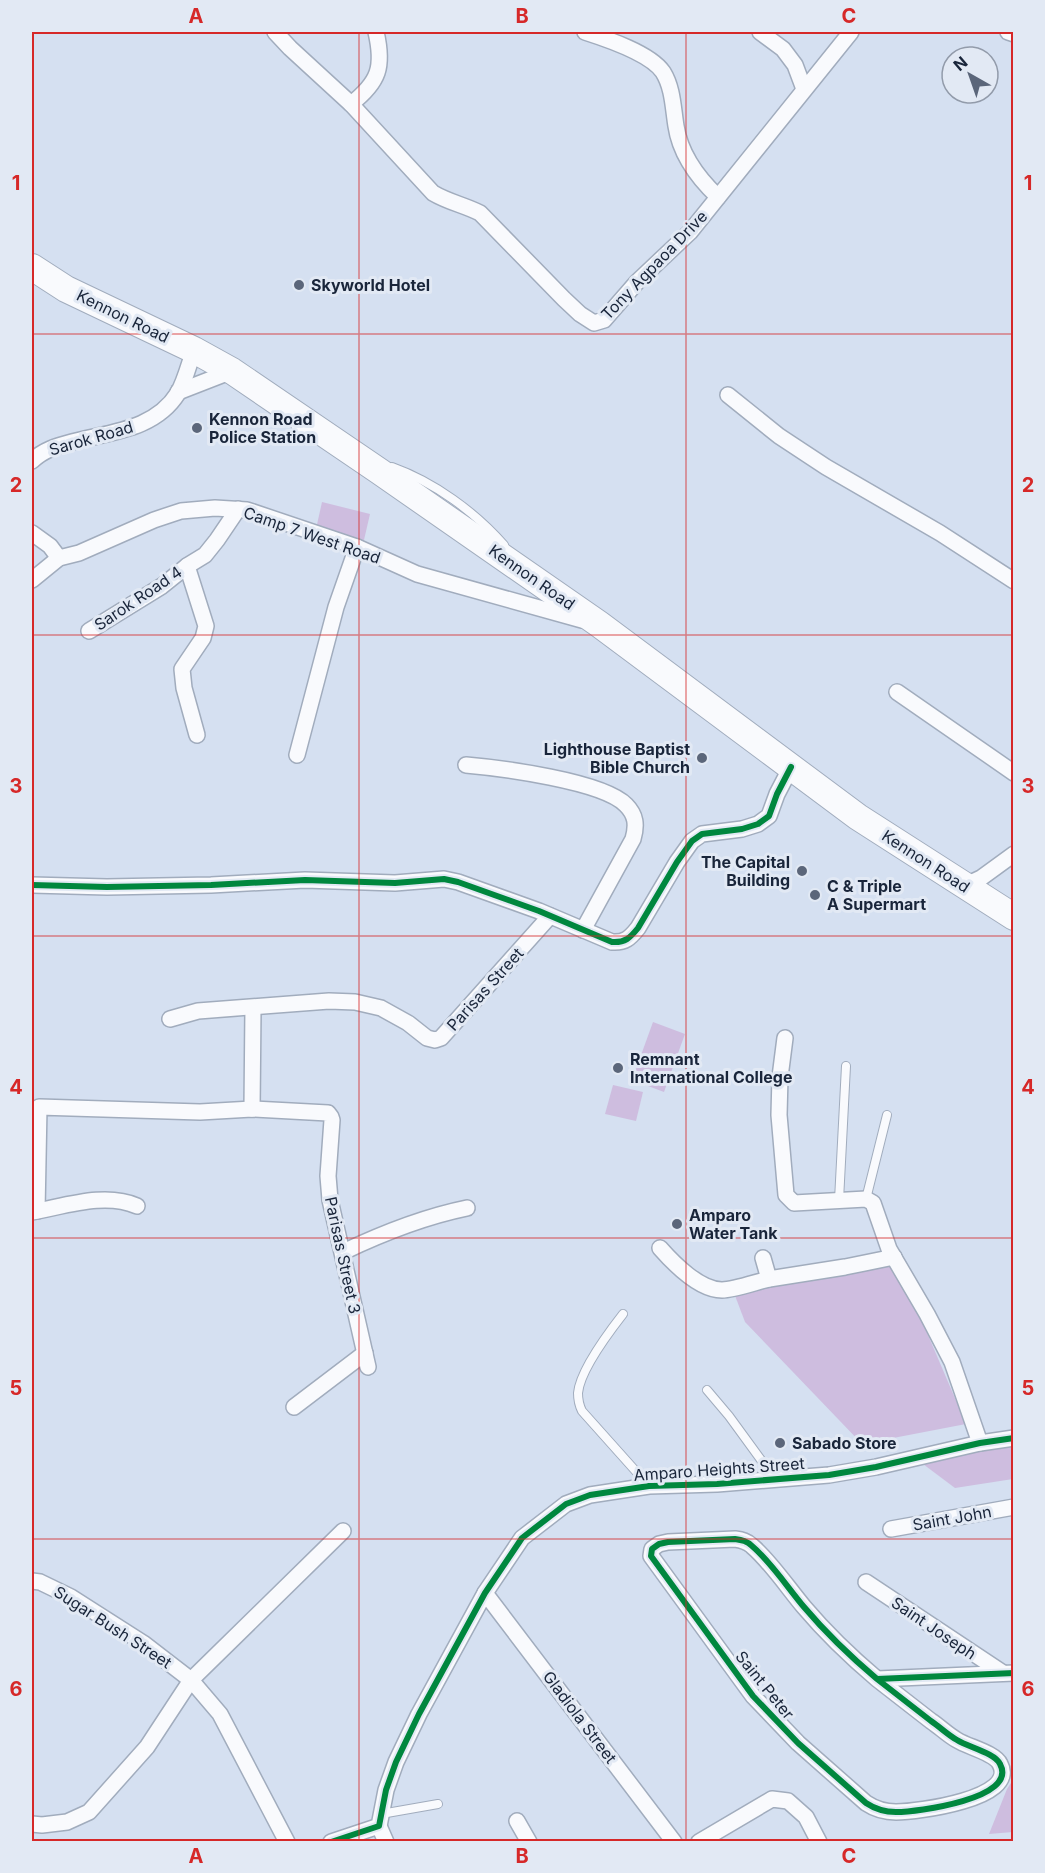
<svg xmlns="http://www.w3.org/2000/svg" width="1045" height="1873" font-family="Inter,sans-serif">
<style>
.green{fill:#cebddf}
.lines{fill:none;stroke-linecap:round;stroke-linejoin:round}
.service-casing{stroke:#a1acbd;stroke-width:10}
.minor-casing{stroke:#a1acbd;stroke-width:18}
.trunk-casing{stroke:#a1acbd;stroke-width:28}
.service{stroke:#f9fafd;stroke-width:8}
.minor{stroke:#f9fafd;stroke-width:15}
.trunk{stroke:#f9fafd;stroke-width:26}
.cycleway-casing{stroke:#e2e9f4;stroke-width:10}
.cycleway{stroke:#00873e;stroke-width:6}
.grid{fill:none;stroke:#d62828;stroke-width:1.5;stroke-opacity:0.55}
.poi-dot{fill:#5b667a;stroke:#e2e9f4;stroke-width:2}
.labels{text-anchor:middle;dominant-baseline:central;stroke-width:6;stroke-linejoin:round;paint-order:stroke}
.street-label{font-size:16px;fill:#19253a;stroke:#e2e9f4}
.poi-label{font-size:16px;font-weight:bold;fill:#19253a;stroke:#e2e9f4;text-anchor:start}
.neatline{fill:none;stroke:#d62828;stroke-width:2}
.grid-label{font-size:20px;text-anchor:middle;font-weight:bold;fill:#d62828}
</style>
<rect width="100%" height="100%" fill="#d5e0f1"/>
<g class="green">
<polygon points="322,502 370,514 364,540 316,529"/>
<polygon points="653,1022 685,1034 664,1092 632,1080"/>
<polygon points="613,1085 643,1092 636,1121 605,1114"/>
<polygon points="896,1260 966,1424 862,1444 745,1322 734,1293"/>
<polygon points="1013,1442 1013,1479 955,1488 915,1458"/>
<polygon points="1013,1780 1013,1832 989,1834 1007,1789"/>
</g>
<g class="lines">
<defs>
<g id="service">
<path d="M392,467C434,482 475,512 504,545"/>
<polyline points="866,1199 887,1115"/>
<polyline points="839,1200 846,1066"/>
<path d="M623,1314C609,1332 580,1371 578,1393C578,1399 579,1405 582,1411L649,1486"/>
<polyline points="707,1390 729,1416 775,1479"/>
<polyline points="381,1814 438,1804"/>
</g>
<g id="minor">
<path d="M275,32L290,48L351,104L433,193C448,202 464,205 480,213L564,299L580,314L594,323L604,320L637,282L690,232L851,32"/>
<path d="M585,32C607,39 650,53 663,72C673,88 673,108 676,126C680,153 698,178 718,197"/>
<polyline points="760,32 783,49 795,65 804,89"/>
<polyline points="1008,32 1014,34"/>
<path d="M351,104C379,82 384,67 376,32"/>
<polyline points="178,392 232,371"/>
<polyline points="728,395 779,436 826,467 940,533 1014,581"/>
<path d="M32,461C43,450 57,446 72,442C110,432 155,430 178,393C185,381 189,364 194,350"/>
<polyline points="32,533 50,546 59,558"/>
<polyline points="187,566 206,626 203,638 182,669 184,688 197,735"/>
<polyline points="32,580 59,558 79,553 154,520 181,511 215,508 247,510 357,547 417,574 582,620"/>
<polyline points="89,631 162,586 187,566 205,555 217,540 238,509"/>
<polyline points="897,692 1014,773"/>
<polyline points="297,755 336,607 357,547"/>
<path d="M466,765C500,768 603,781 626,805C636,815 637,825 633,839L583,930"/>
<path d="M32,885L107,887L211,885L305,880L395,883L444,879L458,882L539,911L612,942C625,943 630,938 638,928L677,862L692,841L702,834L742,829L758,824L769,816L777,794L791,767"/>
<polyline points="964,886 981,878 1014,854"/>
<polyline points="170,1019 198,1011 329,1001 355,1002 381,1008 408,1023 427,1038 435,1040 441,1038 550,916"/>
<polyline points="785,1038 780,1077 779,1115 786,1195 794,1203 866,1199 873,1203 889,1249 927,1314 952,1362 980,1443"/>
<polyline points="252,1109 253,1008"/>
<polyline points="37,1211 39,1107 200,1112 252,1109 328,1113 331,1117 332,1120 328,1176 330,1200 368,1367"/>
<path d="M32,1212C66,1206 105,1192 137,1206"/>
<path d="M660,1248C674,1264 700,1290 722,1290C734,1290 756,1282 769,1279"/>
<path d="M343,1252C383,1233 423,1217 467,1208"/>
<polyline points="763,1258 769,1279 845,1267 894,1257"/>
<polyline points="294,1407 365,1353"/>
<polyline points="891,1529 1014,1507"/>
<polyline points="32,1581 40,1582 71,1597 143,1643 191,1680 220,1714 287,1842"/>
<polyline points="866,1582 1003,1673"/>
<polyline points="485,1593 674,1842"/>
<path d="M877,1679C895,1693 913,1707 931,1721C940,1727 948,1735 957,1740C968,1747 995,1753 1000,1764C1019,1799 916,1812 896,1812C885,1812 875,1809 866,1803L798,1743L753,1696L651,1556L652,1549L659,1544L668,1542L735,1539C742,1540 747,1541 752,1546C770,1561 788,1588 804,1607C826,1633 851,1657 877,1679L1014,1673"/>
<polyline points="517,1821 529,1842"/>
<polyline points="32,1824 42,1825 67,1822 89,1812 147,1747 191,1680 343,1531"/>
<polyline points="379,1826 386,1842"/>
<polyline points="331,1842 379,1826 386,1790 396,1762 419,1714 485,1593 522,1538 566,1504 590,1495 649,1486 717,1484 829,1475 876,1467 980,1443 1014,1438"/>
<polyline points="699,1842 772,1799 788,1801 806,1817 819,1842"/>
</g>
<polyline id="trunk" points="32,267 66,289 194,350 232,371 379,471 599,624 858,817 1014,917"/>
</defs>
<use href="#service" class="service-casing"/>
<use href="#minor" class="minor-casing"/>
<use href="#trunk" class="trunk-casing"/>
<use href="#service" class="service"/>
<use href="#minor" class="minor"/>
<use href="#trunk" class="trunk"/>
<defs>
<g id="cycleway">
<path d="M32,885L107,887L211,885L305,880L395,883L444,879L458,882L539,911L612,942C625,943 630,938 638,928L677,862L692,841L702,834L742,829L758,824L769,816L777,794L791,767"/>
<path d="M877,1679C895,1693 913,1707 931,1721C940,1727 948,1735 957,1740C968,1747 995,1753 1000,1764C1019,1799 916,1812 896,1812C885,1812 875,1809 866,1803L798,1743L753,1696L651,1556L652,1549L659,1544L668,1542L735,1539C742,1540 747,1541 752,1546C770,1561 788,1588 804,1607C826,1633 851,1657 877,1679L1014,1673"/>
<polyline points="331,1842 379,1826 386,1790 396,1762 419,1714 485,1593 522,1538 566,1504 590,1495 649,1486 717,1484 829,1475 876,1467 980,1443 1014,1438"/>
</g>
</defs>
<use href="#cycleway" class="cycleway-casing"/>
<use href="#cycleway" class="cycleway"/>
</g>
<path class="grid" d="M359,32V1842M686,32V1842M32,334H1014M32,635H1014M32,936H1014M32,1238H1014M32,1539H1014"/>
<g class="poi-dot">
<circle cx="299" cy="285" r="6"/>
<circle cx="197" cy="428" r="6"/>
<circle cx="702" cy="758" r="6"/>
<circle cx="802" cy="871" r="6"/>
<circle cx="815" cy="895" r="6"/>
<circle cx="618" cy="1068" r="6"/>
<circle cx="677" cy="1224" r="6"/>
<circle cx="780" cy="1443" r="6"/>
</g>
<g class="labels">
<g class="street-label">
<text transform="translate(654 265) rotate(-46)">Tony Agpaoa Drive</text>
<text transform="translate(123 316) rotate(26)">Kennon Road</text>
<text transform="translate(91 438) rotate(-16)">Sarok Road</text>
<text transform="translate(312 535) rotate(19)">Camp 7 West Road</text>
<text transform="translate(532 577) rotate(35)">Kennon Road</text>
<text transform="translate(138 598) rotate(-34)">Sarok Road 4</text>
<text transform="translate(926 861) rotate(33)">Kennon Road</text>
<text transform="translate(485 989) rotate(-48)">Parisas Street</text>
<text transform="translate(343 1255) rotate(78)">Parisas Street 3</text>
<text transform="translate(719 1469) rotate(-4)">Amparo Heights Street</text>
<text transform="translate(952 1518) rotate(-10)">Saint John</text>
<text transform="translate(113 1627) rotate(33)">Sugar Bush Street</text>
<text transform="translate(934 1628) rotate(34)">Saint Joseph</text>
<text transform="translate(765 1685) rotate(51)">Saint Peter</text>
<text transform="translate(580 1717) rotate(53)">Gladiola Street</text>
</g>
<g class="poi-label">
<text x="311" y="285">Skyworld Hotel</text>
<text x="209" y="419">Kennon Road<tspan x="209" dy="18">Police Station</tspan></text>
<text x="690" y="749" text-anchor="end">Lighthouse Baptist<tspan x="690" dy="18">Bible Church</tspan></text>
<text x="790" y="862" text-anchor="end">The Capital<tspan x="790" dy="18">Building</tspan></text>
<text x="827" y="886">C &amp; Triple<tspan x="827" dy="18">A Supermart</tspan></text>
<text x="630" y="1059">Remnant<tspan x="630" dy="18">International College</tspan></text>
<text x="689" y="1215">Amparo<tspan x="689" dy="18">Water Tank</tspan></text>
<text x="792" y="1443">Sabado Store</text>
</g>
</g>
<rect width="1045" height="1873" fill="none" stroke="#e2e9f4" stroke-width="66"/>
<g transform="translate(970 75) rotate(320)"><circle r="28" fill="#e2e9f4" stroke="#929baa" stroke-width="1.5"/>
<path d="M0-4.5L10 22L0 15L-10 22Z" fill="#5b667a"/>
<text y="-9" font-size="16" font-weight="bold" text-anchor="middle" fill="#19253a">N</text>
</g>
<rect x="33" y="33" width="979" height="1807" class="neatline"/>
<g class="grid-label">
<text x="196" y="23">A</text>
<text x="522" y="23">B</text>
<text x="849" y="23">C</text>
<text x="16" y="190">1</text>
<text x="1028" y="190">1</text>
<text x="16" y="492">2</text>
<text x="1028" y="492">2</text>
<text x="16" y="793">3</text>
<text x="1028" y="793">3</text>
<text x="16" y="1094">4</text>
<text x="1028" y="1094">4</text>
<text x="16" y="1395">5</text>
<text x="1028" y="1395">5</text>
<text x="16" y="1696">6</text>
<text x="1028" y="1696">6</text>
<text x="196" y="1863">A</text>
<text x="522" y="1863">B</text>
<text x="849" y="1863">C</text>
</g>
</svg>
